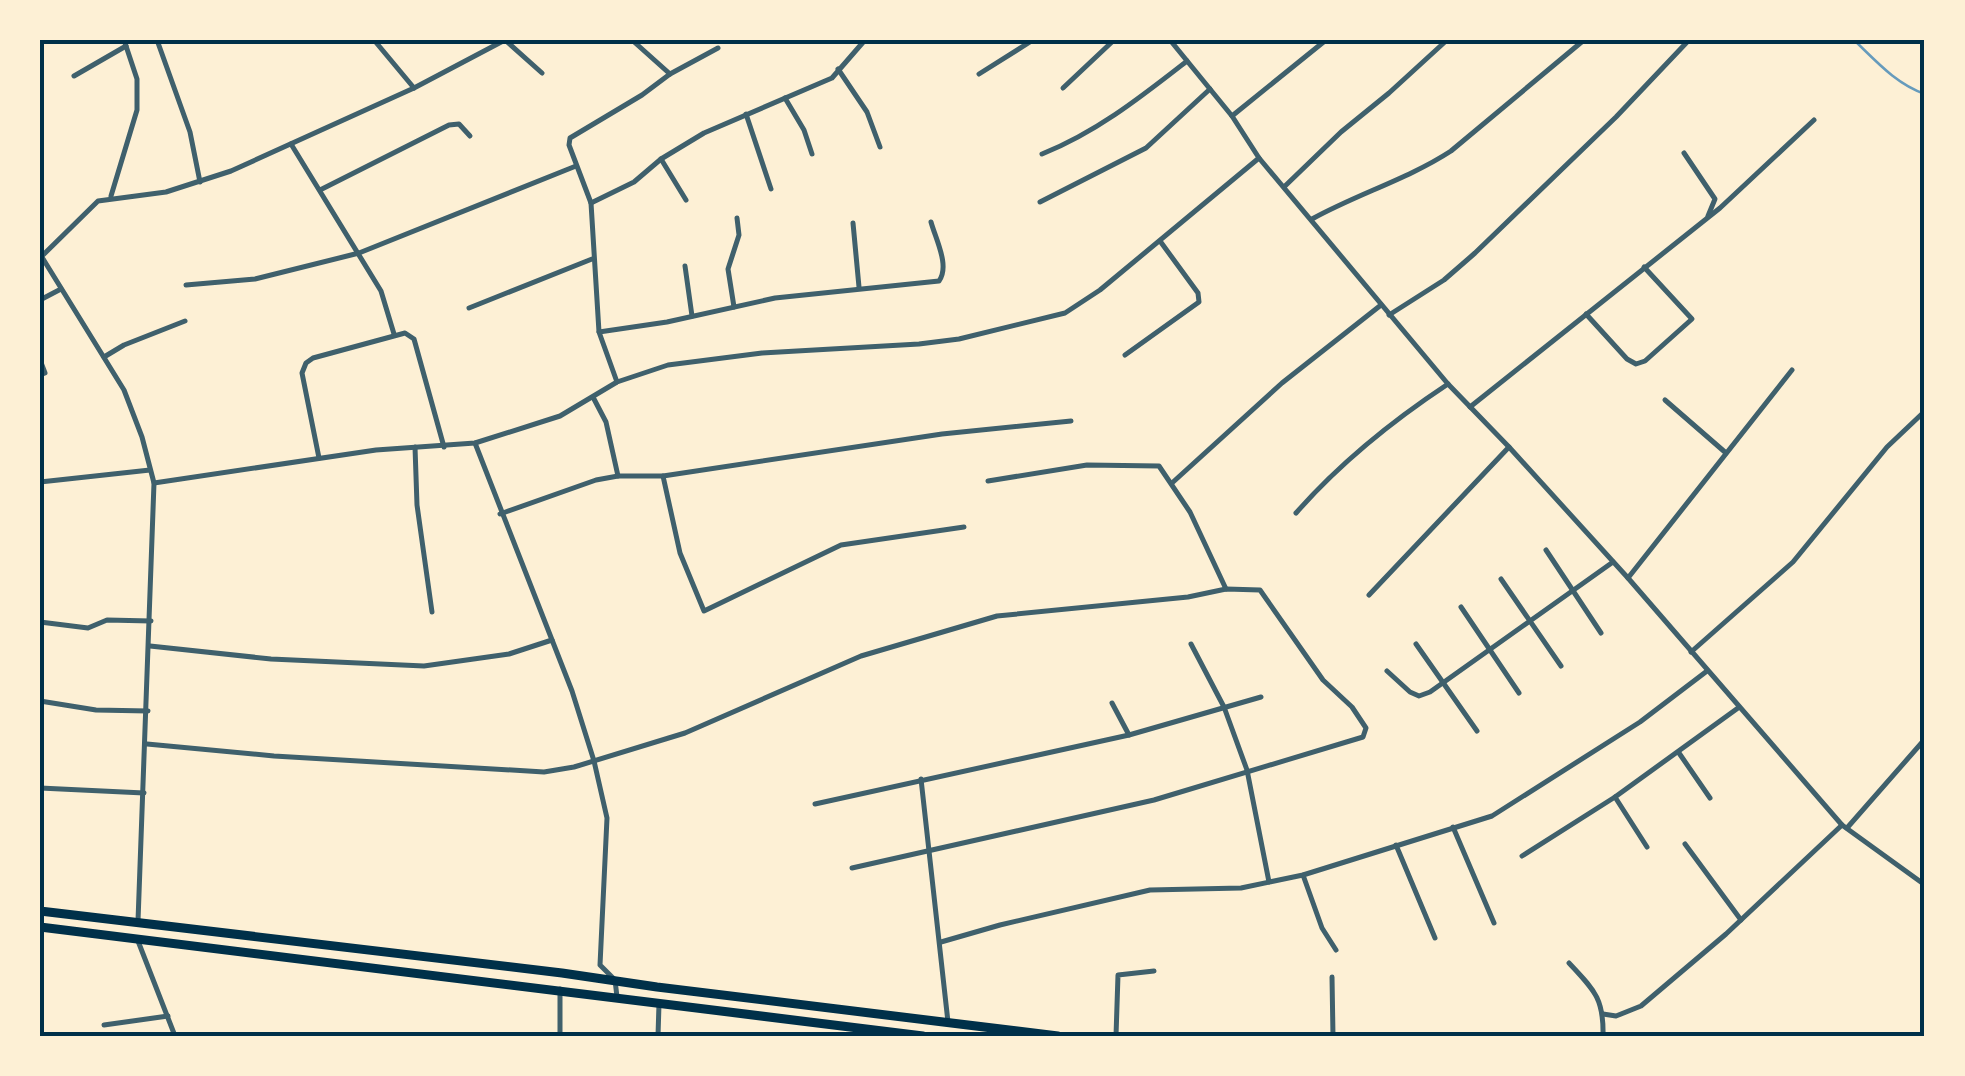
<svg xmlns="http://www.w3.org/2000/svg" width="1965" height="1076" font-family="'Space Grotesk',sans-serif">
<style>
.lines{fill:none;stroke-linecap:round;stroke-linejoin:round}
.stream{stroke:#669bbc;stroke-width:2.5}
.minor{stroke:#3f606c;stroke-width:5}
.primary{stroke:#003049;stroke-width:9}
.neatline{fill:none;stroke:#003049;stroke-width:4}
</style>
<rect width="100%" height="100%" fill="#fdf0d5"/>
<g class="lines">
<path class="stream" d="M1854,40C1876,61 1896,84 1925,94"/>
<g class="minor">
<polyline points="157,40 190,132 200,182"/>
<polyline points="197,40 209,40"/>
<polyline points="374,40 414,88"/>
<polyline points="505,40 542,73"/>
<polyline points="632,40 670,74"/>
<polyline points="1170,40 1232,116 1259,158 1448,384 1509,447 1628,578 1842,825 1925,885"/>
<polyline points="838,69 867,112 880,147"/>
<polyline points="979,74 1033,40"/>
<polyline points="74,76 126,46"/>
<polyline points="1063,88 1114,40"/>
<polyline points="785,98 804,130 812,154"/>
<polyline points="746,114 771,189"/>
<polyline points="1232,116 1326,40"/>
<polyline points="291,144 381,291 394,334"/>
<polyline points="1684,153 1715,199 1708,216"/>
<path d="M1042,154C1097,132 1142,96 1187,61"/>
<polyline points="661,159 686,200"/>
<polyline points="1284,187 1341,132 1389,93 1447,40"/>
<polyline points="320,190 449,125 459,124 470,136"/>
<polyline points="111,196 137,110 137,79 124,40"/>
<polyline points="1040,202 1146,148 1210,89"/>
<polyline points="591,203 634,182 661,159 704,133 832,78 865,40"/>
<path d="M1312,219C1357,194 1408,179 1451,151L1584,40"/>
<polyline points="853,223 859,287"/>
<polyline points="40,254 124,390 142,437 154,483 138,921"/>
<polyline points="42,256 98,201 166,192 231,171 414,88 505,40"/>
<polyline points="685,266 692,316"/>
<polyline points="186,285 255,279 359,253 576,166"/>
<polyline points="40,300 61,289"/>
<polyline points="734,307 728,269 739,235 737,218"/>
<polyline points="469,308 592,259"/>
<polyline points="1586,314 1627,359 1636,364 1645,361 1692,319 1644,267"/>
<polyline points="1389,315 1444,280 1475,253 1616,117 1689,40"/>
<path d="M599,332L667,322L775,298L939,281C950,266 936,240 931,222"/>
<polyline points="1125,355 1199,302 1198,293 1160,241"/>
<polyline points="104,357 124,345 185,321"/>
<polyline points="40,360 45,373 40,375"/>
<polyline points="617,382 599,332 591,203 569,145 570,138 642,95 670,74 718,48"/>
<polyline points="594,399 606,422 618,476"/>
<polyline points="1665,400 1726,453"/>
<polyline points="1470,407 1720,208 1814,120"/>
<polyline points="475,443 572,691 594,761 607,818 600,965 615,980 617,997"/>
<polyline points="415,447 417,505 432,612"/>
<polyline points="319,458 302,373 306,363 313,358 405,333 414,339 444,447"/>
<polyline points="663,476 680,553 704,611 841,545 964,527"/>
<polyline points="988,481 1087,465 1159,466 1190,512 1226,589"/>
<polyline points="40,482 150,470"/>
<polyline points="154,483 376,450 475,443 560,416 617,382 668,365 762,353 919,344 959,339 1065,313 1100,290 1259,158"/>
<polyline points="1172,483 1282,383 1381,305"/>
<path d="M1296,513C1340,463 1392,421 1448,384"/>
<polyline points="500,514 596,480 618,476 663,476 942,434 1071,421"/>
<polyline points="1546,550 1601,633"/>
<polyline points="1628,578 1792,370"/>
<polyline points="1501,579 1561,666"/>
<polyline points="1369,595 1509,447"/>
<polyline points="1461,607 1519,693"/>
<polyline points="40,622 88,628 107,620 151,621"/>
<polyline points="1191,644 1224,707 1247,770 1269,882"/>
<polyline points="1416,644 1477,731"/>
<polyline points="150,646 271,659 424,666 509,654 552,640"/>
<polyline points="1691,652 1793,562 1887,447 1925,411"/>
<polyline points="1387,671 1410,692 1419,696 1430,692 1613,562"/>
<polyline points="40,701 96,710 148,711"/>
<polyline points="1112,703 1129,735"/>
<polyline points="147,744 274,756 544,772 574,767 685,733 861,656 997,616 1188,597 1226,589 1260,590 1323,680 1352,707 1366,728 1363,737 1154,800 852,868"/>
<polyline points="1679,753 1710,798"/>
<polyline points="921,779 948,1022"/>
<polyline points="40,788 144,793"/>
<polyline points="1615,797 1647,847"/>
<polyline points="815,804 1129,735 1261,697"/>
<polyline points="1453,827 1494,923"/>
<polyline points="1847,828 1925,739"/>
<polyline points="1685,844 1741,920"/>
<polyline points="1396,845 1435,938"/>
<polyline points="1522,856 1615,797 1738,708"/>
<polyline points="1303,875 1322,928 1336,950"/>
<polyline points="138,941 175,1036"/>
<polyline points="941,942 1000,925 1150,890 1241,888 1303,875 1492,816 1640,722 1707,671"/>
<path d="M1569,963C1594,990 1604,998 1603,1036"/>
<polyline points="1332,977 1333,1036"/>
<polyline points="560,989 560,1036"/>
<polyline points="1924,1004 1925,1000"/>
<polyline points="1603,1014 1616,1016 1641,1006 1726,934 1842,825"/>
<polyline points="104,1025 168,1016"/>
<polyline points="658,1036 659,1004"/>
<polyline points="1116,1036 1118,975 1154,971"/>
</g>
<g class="primary">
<polyline points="40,911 562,973 657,987 1058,1036"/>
<polyline points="40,927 923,1036"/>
</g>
</g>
<rect width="1965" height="1076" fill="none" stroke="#fdf0d5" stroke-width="85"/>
<rect x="42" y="42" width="1880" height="992" class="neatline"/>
</svg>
